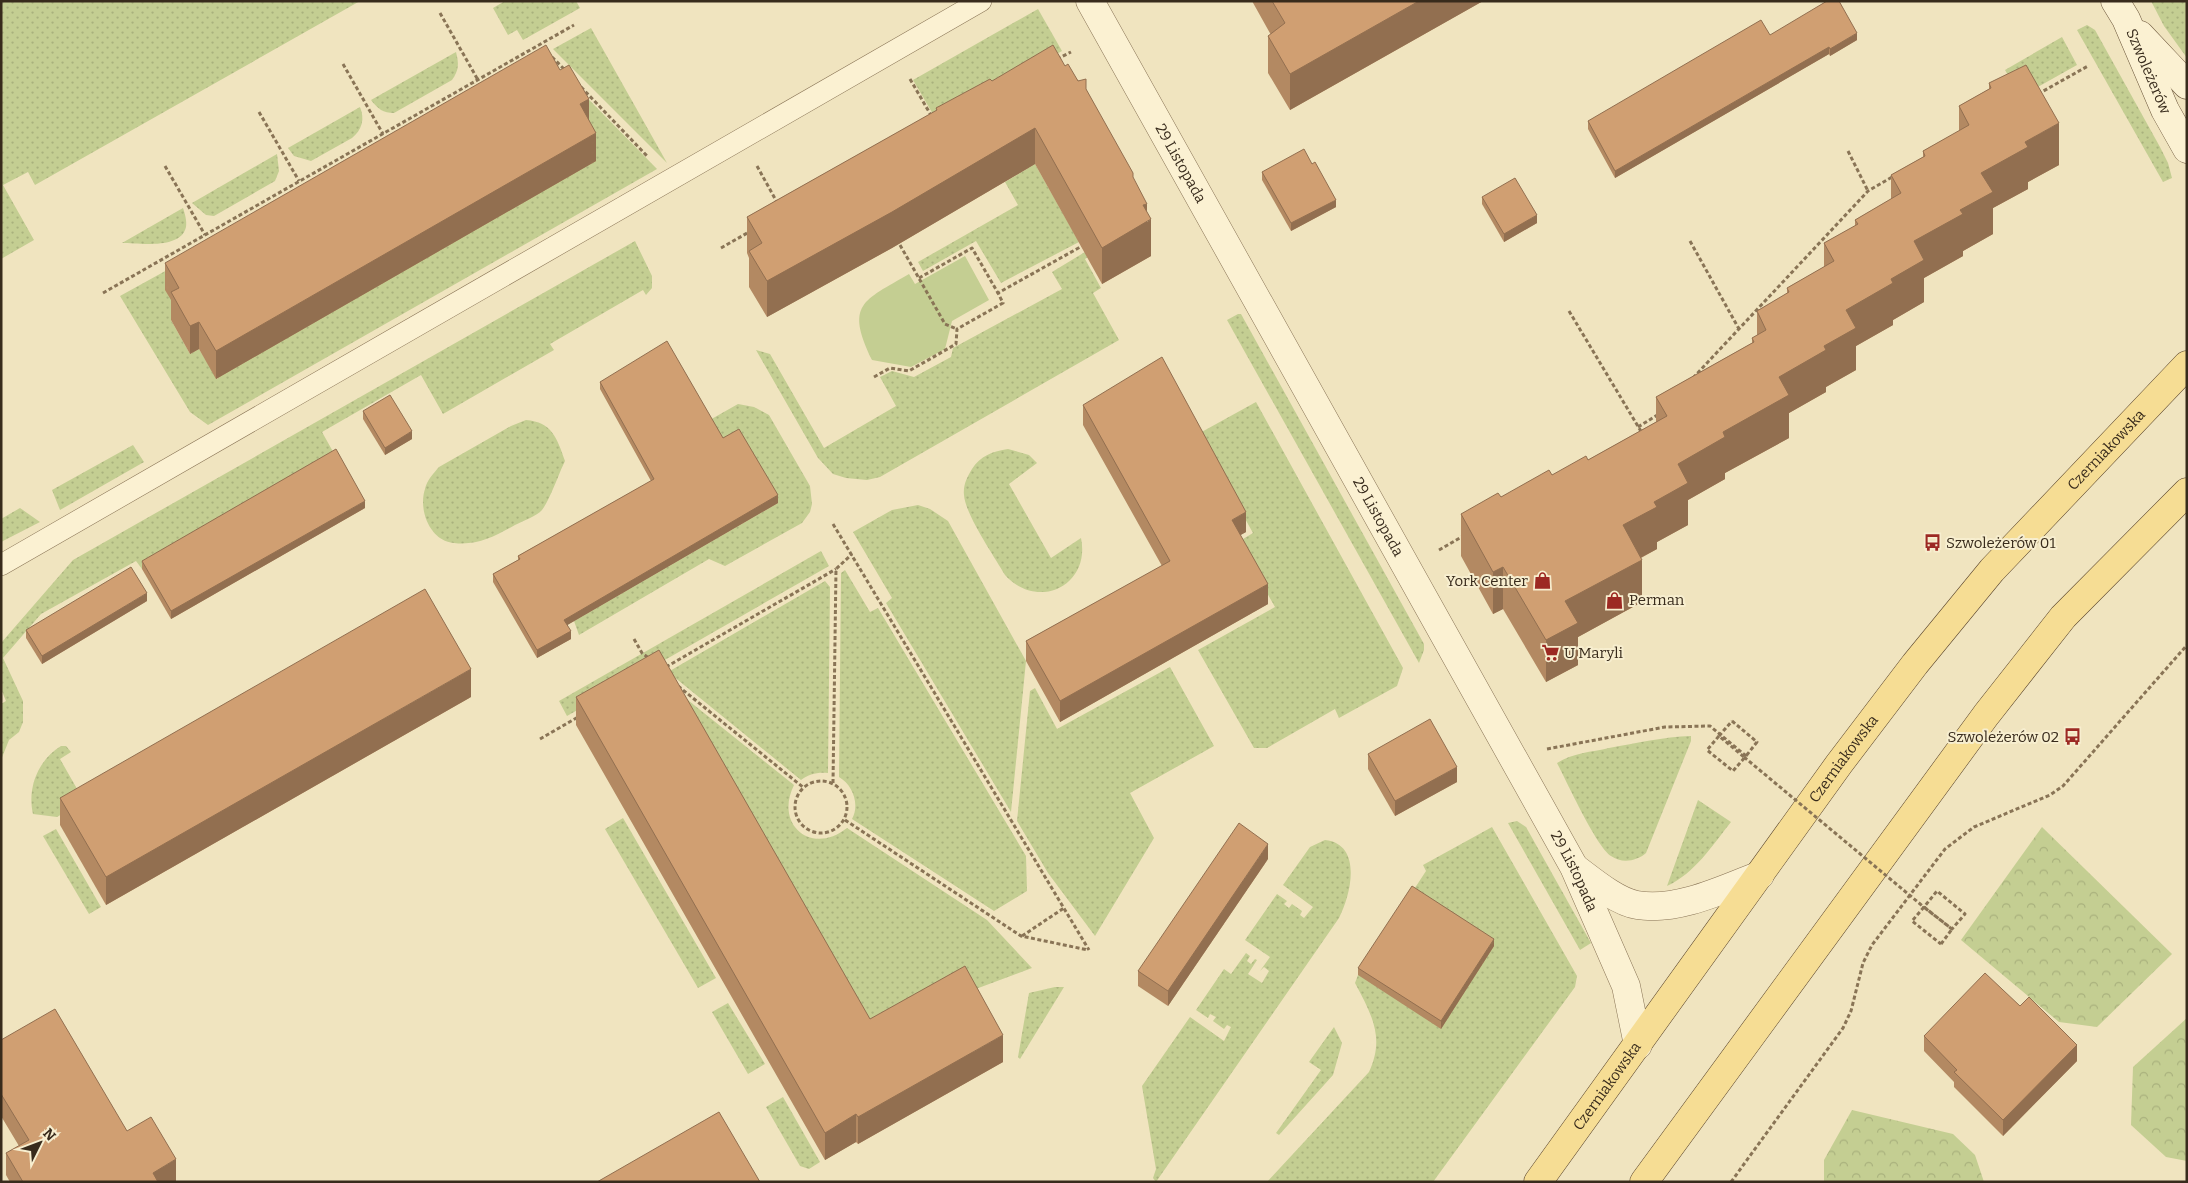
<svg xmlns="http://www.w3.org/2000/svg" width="2188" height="1183" font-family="Bitter,serif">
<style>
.grass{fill:url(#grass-dots)}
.forest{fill:url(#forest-crowns)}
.green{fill:#c4ce92}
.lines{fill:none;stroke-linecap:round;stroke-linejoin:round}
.lane-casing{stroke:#897456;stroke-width:22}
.street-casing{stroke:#897456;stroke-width:29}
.secondary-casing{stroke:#6b553a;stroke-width:29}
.primary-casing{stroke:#57422b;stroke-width:29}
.path{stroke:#897456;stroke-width:3;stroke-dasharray:4 2.5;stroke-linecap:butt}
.lane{stroke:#fbf1d2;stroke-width:21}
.street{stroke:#fbf1d2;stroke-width:28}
.secondary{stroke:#fbf1d2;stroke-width:28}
.primary{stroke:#f6dd94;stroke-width:28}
.path-bridge{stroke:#897456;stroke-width:3;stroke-dasharray:4 2.5;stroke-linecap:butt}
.wall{fill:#b38962}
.shaded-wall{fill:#926f50}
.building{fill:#d09f72;stroke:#926f50}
.labels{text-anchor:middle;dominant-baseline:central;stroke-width:4;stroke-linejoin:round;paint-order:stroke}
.street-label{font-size:15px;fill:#382b1c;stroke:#f7eecf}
.poi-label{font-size:15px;fill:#382b1c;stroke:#f7eecf;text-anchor:start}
</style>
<defs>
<pattern id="grass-dots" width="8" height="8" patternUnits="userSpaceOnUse" patternTransform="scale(1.25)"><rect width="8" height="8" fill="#c4ce92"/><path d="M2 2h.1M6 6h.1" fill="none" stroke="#a9b17d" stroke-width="1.8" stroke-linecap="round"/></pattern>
<pattern id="forest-crowns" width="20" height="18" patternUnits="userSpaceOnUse" patternTransform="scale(1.25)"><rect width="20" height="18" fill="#c4ce92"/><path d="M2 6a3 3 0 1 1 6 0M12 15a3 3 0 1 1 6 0" fill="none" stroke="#a9b17d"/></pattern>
</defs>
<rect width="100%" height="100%" fill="#f0e4bf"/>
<g class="grass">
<polygon points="1,1 360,1 35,185 28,172 3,185 34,240 1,259"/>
<polygon points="505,1 576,1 580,8 523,40 517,30 508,35 493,8"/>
<polygon points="2151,1 2187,1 2187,58 2164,26"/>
<polygon points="1038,9 1062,51 937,121 913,80"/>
<polygon points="2087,25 2095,30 2160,147 2168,163 2172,178 2163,182 2077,30"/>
<polygon points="591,28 667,163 553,49"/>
<polygon points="2062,37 2077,65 2020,97 2005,70"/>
<path d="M456,52C459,64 459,70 452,80L394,113C383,113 378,109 371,100Z"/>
<polygon points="544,54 657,169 208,425 190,412 120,296 187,259 179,315 171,320 190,354 199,349 217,379"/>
<path d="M360,107C365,119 362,130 352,138L311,161L294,156L288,148Z"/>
<polygon points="277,154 279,171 275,181 214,216 206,215 192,203"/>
<polygon points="1035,164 1079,242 1001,283 976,241 923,271 918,262 1018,205 1005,182"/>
<path d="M183,208C185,214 187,221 186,227C181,250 138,243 122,243Z"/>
<polygon points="635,241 652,276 652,288 646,295 643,290 550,344 554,350 443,414 421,375 322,432 336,457 142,569 136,561 41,614 3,658 23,701 23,722 19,732 9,740 1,760 1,704 6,701 1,689 1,643 73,560"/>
<polygon points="1085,252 1088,257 1085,259 1101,288 1093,293 1119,340 880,477 867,480 846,478 833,474 818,458 756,350 770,354 824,448 896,406 880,377 892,371 914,377 951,357 953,348 1062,289 1052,272"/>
<polygon points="1238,314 1241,314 1424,644 1424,650 1419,663 1227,320"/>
<polygon points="1256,402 1403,668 1397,686 1339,718 1335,709 1267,748 1254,748 1198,650 1275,607 1238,542 1253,533 1198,434"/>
<polygon points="738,404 754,407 769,415 810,486 812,504 810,512 802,523 725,566 709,559 579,635 574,621 778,503 723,446 708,421"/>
<path d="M526,420C552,422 557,438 565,461C559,473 550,500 542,510C537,516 523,521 515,525C496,536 477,546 454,543C430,541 418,510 425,489C427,480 433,474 439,467L511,426Z"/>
<polygon points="133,445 144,462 60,510 52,490"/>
<path d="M1008,449L1029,455L1037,463L1009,484L1051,558L1081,538C1091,586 1037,611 1005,575C994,556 965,514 964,495C963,485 967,477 972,469C980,456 993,451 1008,449Z"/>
<polygon points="918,505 930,509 948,521 1026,661 1011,812 886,603 892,598 853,532 892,510"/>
<polygon points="20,508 40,522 1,542 1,519"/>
<polygon points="821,551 829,566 567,716 559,701"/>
<path d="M845,570L870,612L878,608L1026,856L1027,891L994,911L852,819C860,805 853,785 839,777L841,573Z"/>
<path d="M825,581L830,587L828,773C817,772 809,774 801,780L668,672Z"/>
<polygon points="1170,667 1214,746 1130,793 1154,838 1095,936 1048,873 1017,821 1030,691 1035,688 1057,729"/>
<path d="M659,677L794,785C774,825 812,856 847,828L987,920L1032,968L965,993L868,1048Z"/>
<path d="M1691,736V741L1646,853C1637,861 1622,864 1611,856C1596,846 1567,782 1557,763C1572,753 1592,752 1609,748C1637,743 1663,737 1691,736Z"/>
<path d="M61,746H66L71,752L60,759L84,801L57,817L33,814C27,788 38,760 61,746Z"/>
<path d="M1698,800L1731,822C1712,846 1695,873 1667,886Z"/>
<polygon points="623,818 716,978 698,988 605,829"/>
<polygon points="1517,821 1526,827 1591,943 1580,950 1508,823"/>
<path d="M1492,827L1577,976L1575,987L1433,1182H1267L1369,1072C1385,1038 1372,1015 1355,983L1358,975L1426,871L1423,865Z"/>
<polygon points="56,829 101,907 89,914 43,836"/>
<path d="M1325,840C1363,844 1351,895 1339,918L1156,1182L1153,1178L1156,1169L1142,1086L1190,1017L1224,1041L1231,1027L1227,1025L1224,1029L1213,1021L1216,1017L1210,1014L1208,1018L1196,1010L1224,969L1231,974L1246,953L1250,956L1247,961L1251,964L1255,959L1257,960L1248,974L1262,983L1269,971L1264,967L1260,971L1270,957L1245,940L1277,894L1287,901L1284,904L1289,908L1292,904L1302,911L1300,915L1304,918L1313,907L1283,885L1310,847Z"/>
<polygon points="1055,987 1064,987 1020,1059 1018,1057 1029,993"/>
<polygon points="728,1003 765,1064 748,1074 712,1012"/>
<polygon points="1334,1027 1342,1043 1333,1075 1279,1135 1276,1133 1321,1070 1309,1062"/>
<polygon points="783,1097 820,1162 809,1169 800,1166 766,1107"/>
</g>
<g class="forest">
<polygon points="2042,827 2172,954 2097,1027 2059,1022 1961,940"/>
<polygon points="2187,1018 2187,1161 2166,1157 2131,1125 2133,1067"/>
<polygon points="1852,1110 1953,1134 1975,1155 1984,1182 1824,1182 1824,1160"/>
</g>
<path class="green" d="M965,256L989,300L952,321L945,349L911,367L872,360C845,304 863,301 909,274L915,284Z"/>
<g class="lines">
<defs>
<polyline id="lane" points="1,565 981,1"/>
<g id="street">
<path id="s1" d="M1090,1L1574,867L1626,986L1638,1045"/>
<path d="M1575,868C1591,880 1617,902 1637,905C1677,912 1724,889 1760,875"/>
</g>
<g id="secondary">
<path id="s2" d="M2115,1L2126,19L2165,110L2187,149"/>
<polyline points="2140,35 2187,85"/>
</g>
<g id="primary">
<path id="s3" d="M1538,1182L1839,764L1915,664L1992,570L2187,365"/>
<polyline points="1644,1182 1986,715 2063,617 2187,492"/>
</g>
</defs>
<use href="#lane" class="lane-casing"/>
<use href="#street" class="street-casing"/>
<use href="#secondary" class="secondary-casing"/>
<use href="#primary" class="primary-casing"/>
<g class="path">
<polyline points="440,13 478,80"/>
<polyline points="552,57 565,70"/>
<polyline points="1057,59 1071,52"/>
<polyline points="343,64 383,134"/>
<polyline points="910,79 932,117"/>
<polyline points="581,87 648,157"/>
<polyline points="2038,94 2088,66"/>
<polyline points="259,112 299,181"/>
<polyline points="1848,151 1868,191"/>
<polyline points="165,166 205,235"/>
<polyline points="757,166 778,204"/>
<polyline points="1690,241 1739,329"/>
<polyline points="900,245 945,324 957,329"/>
<polyline points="721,248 749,232"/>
<polyline points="919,278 972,248 998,293"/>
<polyline points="103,293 574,25"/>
<polyline points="1569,311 1642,433"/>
<polyline points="874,377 890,368 909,371 956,344 957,329 1003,303 998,293 1082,246"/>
<polyline points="1693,378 1868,191 1894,176"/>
<polyline points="1638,427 1659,414"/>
<polyline points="833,524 1089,950"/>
<polyline points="1439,550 1465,535"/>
<polyline points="634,639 642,653 650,659"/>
<polyline points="666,667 836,569"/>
<polyline points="678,686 804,788"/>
<polyline points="1732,721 1757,742 1746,756"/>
<polyline points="540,739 578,717"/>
<polyline points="1547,749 1665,727 1710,726 1746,756 1733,771 1707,750 1719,736 1744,757"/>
<circle cx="821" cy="807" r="26"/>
<polyline points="833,783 836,569 852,554"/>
<polyline points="845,820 1021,936 1088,950"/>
<polyline points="1924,907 1912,921 1941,944"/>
<polyline points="1925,908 1952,929 1965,914 1937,891 1924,907 1953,930"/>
<polyline points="1022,936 1064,908"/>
<polyline points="1731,1182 1843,1028 1851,1011 1863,963 1872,945 1945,849 1974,827 2050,795 2063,786 2187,645"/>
</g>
<use href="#lane" class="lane"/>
<use href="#street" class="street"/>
<use href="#secondary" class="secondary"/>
<use href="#primary" class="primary"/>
<g class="path-bridge">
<polyline points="1719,736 1732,721"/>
<polyline points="1744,757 1925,908"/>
<polyline points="1941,944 1952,929"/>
</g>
</g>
<g class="wall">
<polygon points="1252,1 1483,1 1290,110 1268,73 1268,36 1271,35"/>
<polygon points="1770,35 1857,40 1830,56 1829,54 1615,178 1588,129 1588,121"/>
<polygon points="1065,66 1086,89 1133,179 1151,256 1102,284 1035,164 892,248 767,317 749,287 749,258 747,253 747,217 936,111 936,108 992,81"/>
<polygon points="1989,83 2059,165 2028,182 2028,189 1993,208 1993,234 1963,251 1963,256 1924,278 1924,302 1893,320 1893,325 1856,346 1856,370 1826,387 1826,392 1789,413 1789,438 1725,473 1725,479 1688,500 1688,525 1657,542 1657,549 1641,558 1642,602 1578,637 1578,665 1546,682 1503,609 1493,614 1461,556 1461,514 1552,475 1588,460 1656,422 1656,397 1752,343 1752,338 1757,336 1757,311 1787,294 1787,288 1824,267 1824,243 1855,226 1855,220 1891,199 1891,175 1923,157 1923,151 1959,131 1959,106 1989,89"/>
<polygon points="589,121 596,161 216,379 199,349 190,354 171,320 171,300 165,290 165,263"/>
<polygon points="1312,164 1336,207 1291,231 1262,180 1262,172"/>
<polygon points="1482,197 1537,223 1504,242 1482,204"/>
<polygon points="600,382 723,438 778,503 567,625 571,639 537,658 493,582 493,574 518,560 518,556 651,481 600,389"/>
<polygon points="1083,405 1246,532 1240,535 1268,604 1060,722 1026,661 1026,641 1162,566 1083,425"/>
<polygon points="363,411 412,439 385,455 363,419"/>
<polygon points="365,508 171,619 142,569 142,561"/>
<polygon points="147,601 42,664 26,638 26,630"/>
<polygon points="471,697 106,905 60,825 60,798"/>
<polygon points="576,697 870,1019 1003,1062 858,1144 856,1142 825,1160 576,725"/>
<polygon points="1368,754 1457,782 1395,816 1368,769"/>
<polygon points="1268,859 1168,1006 1138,986 1138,971"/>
<polygon points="1494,946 1441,1029 1358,975 1358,968"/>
<polygon points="1924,1036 2077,1061 2003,1136 1954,1087 1954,1082 1924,1051"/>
<polygon points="1,1040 127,1131 176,1181 10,1182 6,1175 6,1153 19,1146 1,1116"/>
</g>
<g class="shaded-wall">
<polygon points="1419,1 1483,1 1290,110 1290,74"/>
<polygon points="1857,33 1857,40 1830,56 1830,49"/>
<polygon points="1829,47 1829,54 1615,178 1615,171"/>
<polygon points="589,99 589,127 580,104"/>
<polygon points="2059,123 2059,165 2028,182 2028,189 1993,208 1993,234 1963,251 1963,256 1924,278 1924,302 1893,320 1893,325 1856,346 1856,370 1826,387 1826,392 1789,413 1789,438 1725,473 1725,479 1688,500 1688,525 1657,542 1657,549 1623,567 1623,525 1654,502 1678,464 1723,432 1779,377 1824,346 1846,310 1891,279 1914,241 1960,210 1981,173 2025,142"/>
<polygon points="1035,128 1035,164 892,248 767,317 767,281"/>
<polygon points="596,133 596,161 216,379 216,351"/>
<polygon points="1336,200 1336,207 1291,231 1291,223"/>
<polygon points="1147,204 1147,222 1151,219 1151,256 1102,284 1102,248 1143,205"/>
<polygon points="1537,215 1537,223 1504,242 1504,234"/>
<polygon points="199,322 199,349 190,354 190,326"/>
<polygon points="412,431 412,439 385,455 385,448"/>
<polygon points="778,495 778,503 564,627 564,620"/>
<polygon points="365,501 365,508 171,619 171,611"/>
<polygon points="1246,512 1246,532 1232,540 1232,520"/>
<polygon points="1642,560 1642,602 1578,637 1578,665 1546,682 1546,640 1565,601"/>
<polygon points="1503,567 1503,609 1493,614 1493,572"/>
<polygon points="1268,584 1268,604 1060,722 1060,701"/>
<polygon points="147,593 147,601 42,664 42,656"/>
<polygon points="571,631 571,639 537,658 537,650"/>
<polygon points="471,669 471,697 106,905 106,877"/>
<polygon points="1457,767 1457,782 1395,816 1395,801"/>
<polygon points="1268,844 1268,859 1168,1006 1168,991"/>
<polygon points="1494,939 1494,946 1441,1029 1441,1021"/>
<polygon points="1003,1035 1003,1062 858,1144 858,1117"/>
<polygon points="2077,1045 2077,1061 2003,1136 2003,1120"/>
<polygon points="856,1114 856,1142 825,1160 825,1133"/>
<polygon points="176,1159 176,1181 153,1182 153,1173"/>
</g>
<g class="building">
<polygon points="1272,1 1419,1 1290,74 1268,36 1285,23"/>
<polygon points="1827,1 1839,1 1857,33 1830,49 1829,47 1615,171 1588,121 1761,20 1770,35"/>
<polygon points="546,45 560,70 569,65 589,99 580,104 596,133 216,351 199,322 190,326 171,292 179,288 165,263"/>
<polygon points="1053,45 1065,66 1068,64 1078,81 1086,79 1086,89 1133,173 1133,177 1147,204 1143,205 1151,219 1102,248 1035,128 892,212 767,281 749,251 762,243 747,217 937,110 936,108 990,79 992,81"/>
<polygon points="2026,65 2059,123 2025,142 2028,147 1981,173 1993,192 1960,210 1963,214 1914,241 1924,260 1891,279 1893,283 1846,310 1856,328 1824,346 1826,350 1779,377 1789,395 1723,432 1725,437 1678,464 1688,483 1654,502 1657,507 1623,525 1642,560 1565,601 1578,623 1546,640 1503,567 1493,572 1461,514 1498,493 1501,497 1549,470 1552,475 1586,456 1588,460 1667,416 1656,397 1754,342 1752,338 1766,330 1757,311 1789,292 1787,288 1834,261 1824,243 1858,224 1855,220 1901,193 1891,175 1925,156 1923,151 1969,125 1959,106 1991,88 1989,83"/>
<polygon points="1304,149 1312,164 1315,162 1336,200 1291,223 1262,172"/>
<polygon points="1515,178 1537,215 1504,234 1482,197"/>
<polygon points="667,341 723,438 739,429 778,495 564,620 571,631 537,650 493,574 520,559 518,556 654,479 600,382"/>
<polygon points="1162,357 1246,512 1232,520 1268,584 1060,701 1026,641 1170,561 1083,405"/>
<polygon points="390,395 412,431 385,448 363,411"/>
<polygon points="336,449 365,501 171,611 142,561"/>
<polygon points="131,567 147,593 42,656 26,630"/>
<polygon points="425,589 471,669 106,877 60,798"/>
<polygon points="659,650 870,1019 965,966 1003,1035 858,1117 856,1114 825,1133 576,697"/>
<polygon points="1430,719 1457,767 1395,801 1368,754"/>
<polygon points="1239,823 1268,844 1168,991 1138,971"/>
<polygon points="1412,886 1494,939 1441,1021 1358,968"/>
<polygon points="1985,973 2020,1006 2029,997 2077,1045 2003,1120 1954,1072 1957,1070 1924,1036"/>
<polygon points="55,1009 127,1131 151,1117 176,1159 153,1173 158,1182 23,1182 6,1153 29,1140 1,1094 1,1040"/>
<polygon points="719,1112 760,1182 597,1182"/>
</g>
<defs>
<symbol id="bus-bare" viewBox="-9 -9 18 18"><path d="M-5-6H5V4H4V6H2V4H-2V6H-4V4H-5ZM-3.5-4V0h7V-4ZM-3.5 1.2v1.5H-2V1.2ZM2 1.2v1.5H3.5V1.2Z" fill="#9c2923" stroke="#f7eecf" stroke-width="2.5" paint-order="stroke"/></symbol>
<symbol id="shop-bare" viewBox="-9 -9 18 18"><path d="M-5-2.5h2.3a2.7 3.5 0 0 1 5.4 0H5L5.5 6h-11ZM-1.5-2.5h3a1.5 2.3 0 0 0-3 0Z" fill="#9c2923" stroke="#f7eecf" stroke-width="2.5" paint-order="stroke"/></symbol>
<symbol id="supermarket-bare" viewBox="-9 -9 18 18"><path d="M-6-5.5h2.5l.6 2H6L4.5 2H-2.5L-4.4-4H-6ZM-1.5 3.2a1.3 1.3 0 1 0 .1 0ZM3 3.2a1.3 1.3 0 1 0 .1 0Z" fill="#9c2923" stroke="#f7eecf" stroke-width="2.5" paint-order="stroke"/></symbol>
</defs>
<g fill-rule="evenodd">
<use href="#bus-bare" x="1920" y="530" width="25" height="25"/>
<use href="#shop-bare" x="1530" y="568" width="25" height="25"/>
<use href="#shop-bare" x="1602" y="588" width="25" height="25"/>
<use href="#supermarket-bare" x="1538" y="640" width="25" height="25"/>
<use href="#bus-bare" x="2060" y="724" width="25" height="25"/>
</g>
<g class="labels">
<g class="street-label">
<text stroke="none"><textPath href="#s2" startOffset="78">Szwoleżerów</textPath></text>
<text stroke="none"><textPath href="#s1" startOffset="186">29 Listopada</textPath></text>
<text stroke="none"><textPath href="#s3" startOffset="928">Czerniakowska</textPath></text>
<text stroke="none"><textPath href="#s1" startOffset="591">29 Listopada</textPath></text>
<text stroke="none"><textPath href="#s3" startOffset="522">Czerniakowska</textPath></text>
<text stroke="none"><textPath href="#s1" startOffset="996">29 Listopada</textPath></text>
<text stroke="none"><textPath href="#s3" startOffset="118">Czerniakowska</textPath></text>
</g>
<g class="poi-label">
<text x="1946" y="543">Szwoleżerów 01</text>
<text x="1528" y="581" text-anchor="end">York Center</text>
<text x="1629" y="600">Perman</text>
<text x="1564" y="653">U Maryli</text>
<text x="2059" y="737" text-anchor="end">Szwoleżerów 02</text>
</g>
</g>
<rect width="2188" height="1183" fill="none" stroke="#382b1c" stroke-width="5"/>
<g transform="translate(40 1143) rotate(48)" stroke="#f7eecf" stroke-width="4" paint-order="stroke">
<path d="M0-4L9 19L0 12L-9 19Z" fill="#382b1c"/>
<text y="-8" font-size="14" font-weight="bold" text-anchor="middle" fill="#382b1c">N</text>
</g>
</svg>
